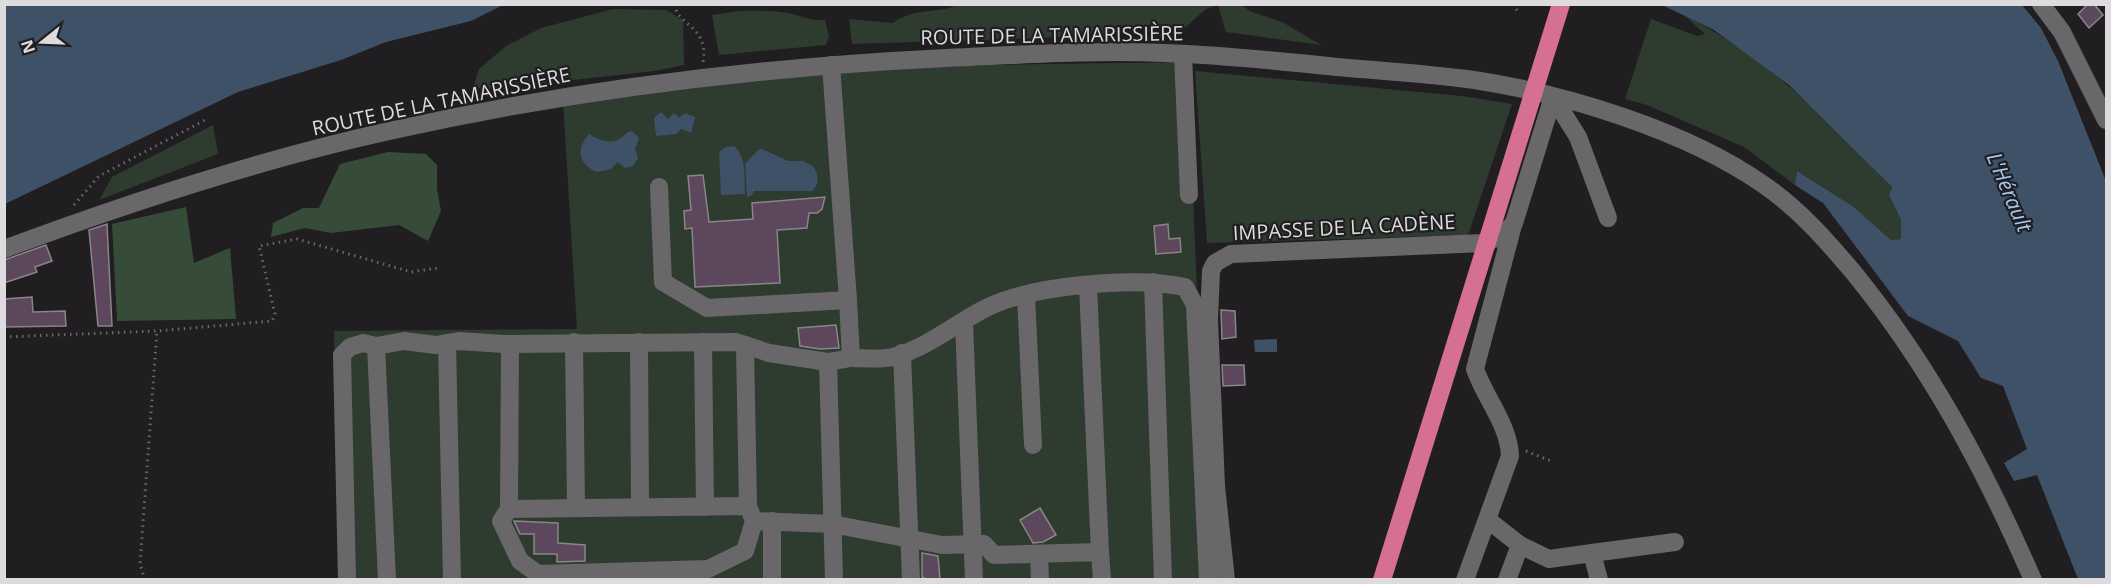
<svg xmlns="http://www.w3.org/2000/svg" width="2111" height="584" font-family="'Open Sans',sans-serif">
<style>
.green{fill:#2e3b2f}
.forest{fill:#364c38}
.water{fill:#3f5167}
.building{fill:#5c475c;stroke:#898688;stroke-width:1.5}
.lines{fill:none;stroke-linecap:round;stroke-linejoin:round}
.path{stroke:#6b696b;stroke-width:3;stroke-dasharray:1.5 4.5;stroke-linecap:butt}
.minor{stroke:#6a676a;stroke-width:18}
.highway{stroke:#d67091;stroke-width:18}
.labels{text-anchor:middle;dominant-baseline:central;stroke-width:4.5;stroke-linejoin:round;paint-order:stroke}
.street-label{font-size:20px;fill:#dddbdd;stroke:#201e20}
.water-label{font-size:21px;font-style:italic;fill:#a4c8f3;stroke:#201e20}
</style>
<rect width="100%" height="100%" fill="#201e20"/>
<g class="green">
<path d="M960,4L1242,5L1250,11L1284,23L1321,45L1226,32L1218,5L1206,9L1179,33L1154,24L1105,36L852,44L849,19L893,23C917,6 936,15 960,4Z"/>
<polygon points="613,9 666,10 683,20 684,65 655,71 492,89 473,88 479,69 506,46 541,28"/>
<path d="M740,11C756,11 772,10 788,13C803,16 808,21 825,20L829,37L826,45L719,55L712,15Z"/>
<path d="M1685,16C1767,56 1830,123 1892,187L1889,195L1901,220V239L1891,240L1854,207L1797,171L1795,185L1744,147L1647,105L1625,99L1651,19L1697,36L1705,34Z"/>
<polygon points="1188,62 1208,579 342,579 334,331 577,329 563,102 844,67"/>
<polygon points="1195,71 1462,96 1512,104 1468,235 1207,243"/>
<polygon points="213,125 218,154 99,200 112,177"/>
</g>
<g class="forest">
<polygon points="388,152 426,154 437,165 437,189 441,211 428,241 399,225 331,233 305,228 271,237 273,223 303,208 319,208 340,164"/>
<polygon points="186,207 194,263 230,248 236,319 117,321 112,224"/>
</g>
<g class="water">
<polygon points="4,5 5,4 503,5 471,21 386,42 341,60 238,92 5,204"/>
<polygon points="1662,5 2022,5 2041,28 2058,61 2106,181 2106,579 2078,579 2037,475 2014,481 2004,463 2027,449 2003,386 1981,378 1958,341 1908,316 1823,203 1795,185 1797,171 1854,207 1891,240 1901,239 1901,220 1889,195 1892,187 1789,85 1714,30"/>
<polygon points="661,112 668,119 674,113 679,118 685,113 695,117 691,133 681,129 676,134 656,136 654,118"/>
<path d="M632,131L639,138L635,149L638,158L633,166L625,168L618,162L611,169L597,172C578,164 576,149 589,134C597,139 609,145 619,139C625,136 625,132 632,131Z"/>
<path d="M734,146C747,157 744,178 745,194L721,195L719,152L726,147Z"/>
<path d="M762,149L788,161H803L813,166C819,176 820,183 812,191H754L752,195L747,197L745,164L758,150Z"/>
<polygon points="1277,339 1277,352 1255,352 1254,340"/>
</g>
<g class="building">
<polygon points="2088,4 2094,4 2103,15 2089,28 2078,14"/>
<polygon points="703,175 709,222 753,219 752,203 825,197 822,209 817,213 809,213 807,228 777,230 780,283 695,287 692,228 685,229 684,211 691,210 688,176"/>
<polygon points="107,224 112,326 98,326 89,230"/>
<polygon points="1168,224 1169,239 1180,238 1181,252 1156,254 1154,226"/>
<polygon points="46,245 52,261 35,267 37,272 4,283 4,260"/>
<polygon points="32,297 33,312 65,311 66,326 4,327 4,299"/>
<polygon points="1221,310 1235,311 1236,337 1222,339"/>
<polygon points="836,325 839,348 820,349 800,346 798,328"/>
<polygon points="1222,365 1244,365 1245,385 1223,386"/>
<polygon points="1040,508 1056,535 1043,542 1033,543 1020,520"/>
<polygon points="514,521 558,523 558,543 585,545 585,561 557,562 557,554 534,554 534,534 520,534"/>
<polygon points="922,553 938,556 940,579 927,579 922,577"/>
</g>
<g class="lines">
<g class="path">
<path d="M676,4C672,23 710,25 703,62"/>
<polyline points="1513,4 1518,12"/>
<polyline points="74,205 99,176 205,120"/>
<polyline points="4,337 157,331 272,321 275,314 259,246 297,239 411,272 438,268"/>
<polyline points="1526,451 1551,461"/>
<polyline points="145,580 140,564 157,331"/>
</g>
<g class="minor">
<polyline points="2041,4 2062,32 2106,120"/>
<polyline points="1183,54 1189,195"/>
<polyline points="1553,97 1578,137 1608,218"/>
<polyline points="659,187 663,282 707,308 848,300 831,65"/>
<path d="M4,249C130,202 258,160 389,131C572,90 760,67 947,58C1019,55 1092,50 1165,53C1222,55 1280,61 1337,67C1383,71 1429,74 1474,80C1567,94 1687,131 1764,185C1799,209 1827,241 1854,273C1931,368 1984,468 2033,580"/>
<polyline points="1153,282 1163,580"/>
<polyline points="1088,286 1100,552"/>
<polyline points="1026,295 1033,445"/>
<polyline points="964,322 974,580"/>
<polyline points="574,342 576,508"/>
<polyline points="639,342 640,507"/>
<polyline points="703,342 705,507"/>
<polyline points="447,343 452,580"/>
<polyline points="745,345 748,506"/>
<polyline points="376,346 387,580"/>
<polyline points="902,353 911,580"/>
<path d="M851,358C864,358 880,360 893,357C927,348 955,324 986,308C1033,285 1134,276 1185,287L1195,305L1208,580"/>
<polygon points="748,506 754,521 745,551 708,569 538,574 520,561 501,521 509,509"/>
<polyline points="509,509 510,344"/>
<polyline points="1488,520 1520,545 1549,559 1592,553 1599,580"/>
<polyline points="754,521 832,524 942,545 984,544 994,555 1100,552 1102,580"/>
<polyline points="772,521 772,580"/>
<polyline points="1592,553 1675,542"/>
<polyline points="1039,554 1040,580"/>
<polyline points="347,580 342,355 350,347 363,343 376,346 404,341 436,345 459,341 504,344 736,342 769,353 828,362"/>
<polyline points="834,580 828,362 851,358 848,300"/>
<polyline points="1226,580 1216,486 1209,320 1211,271 1215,263 1231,254 1483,243 1502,236 1514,223 1553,97"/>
<path d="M1465,580L1510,456C1509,425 1485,398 1475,369L1513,225"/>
<polyline points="1507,580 1520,545"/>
</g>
<polyline class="highway" points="1382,580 1561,4"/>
</g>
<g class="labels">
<g class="street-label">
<text transform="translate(1052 35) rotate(-1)">ROUTE DE LA TAMARISSIÈRE</text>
<text transform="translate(441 101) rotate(-12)">ROUTE DE LA TAMARISSIÈRE</text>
<text transform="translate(1344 227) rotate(-3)">IMPASSE DE LA CADÈNE</text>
</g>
<g class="water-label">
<text transform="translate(2010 192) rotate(67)">L'Hérault</text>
</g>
</g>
<rect width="2111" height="584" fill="none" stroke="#dddbdd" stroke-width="12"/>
<g transform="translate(42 42) rotate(252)" stroke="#201e20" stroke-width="4.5" paint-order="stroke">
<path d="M0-4.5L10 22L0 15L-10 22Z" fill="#dddbdd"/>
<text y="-9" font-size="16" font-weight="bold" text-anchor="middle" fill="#dddbdd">N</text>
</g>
</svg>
